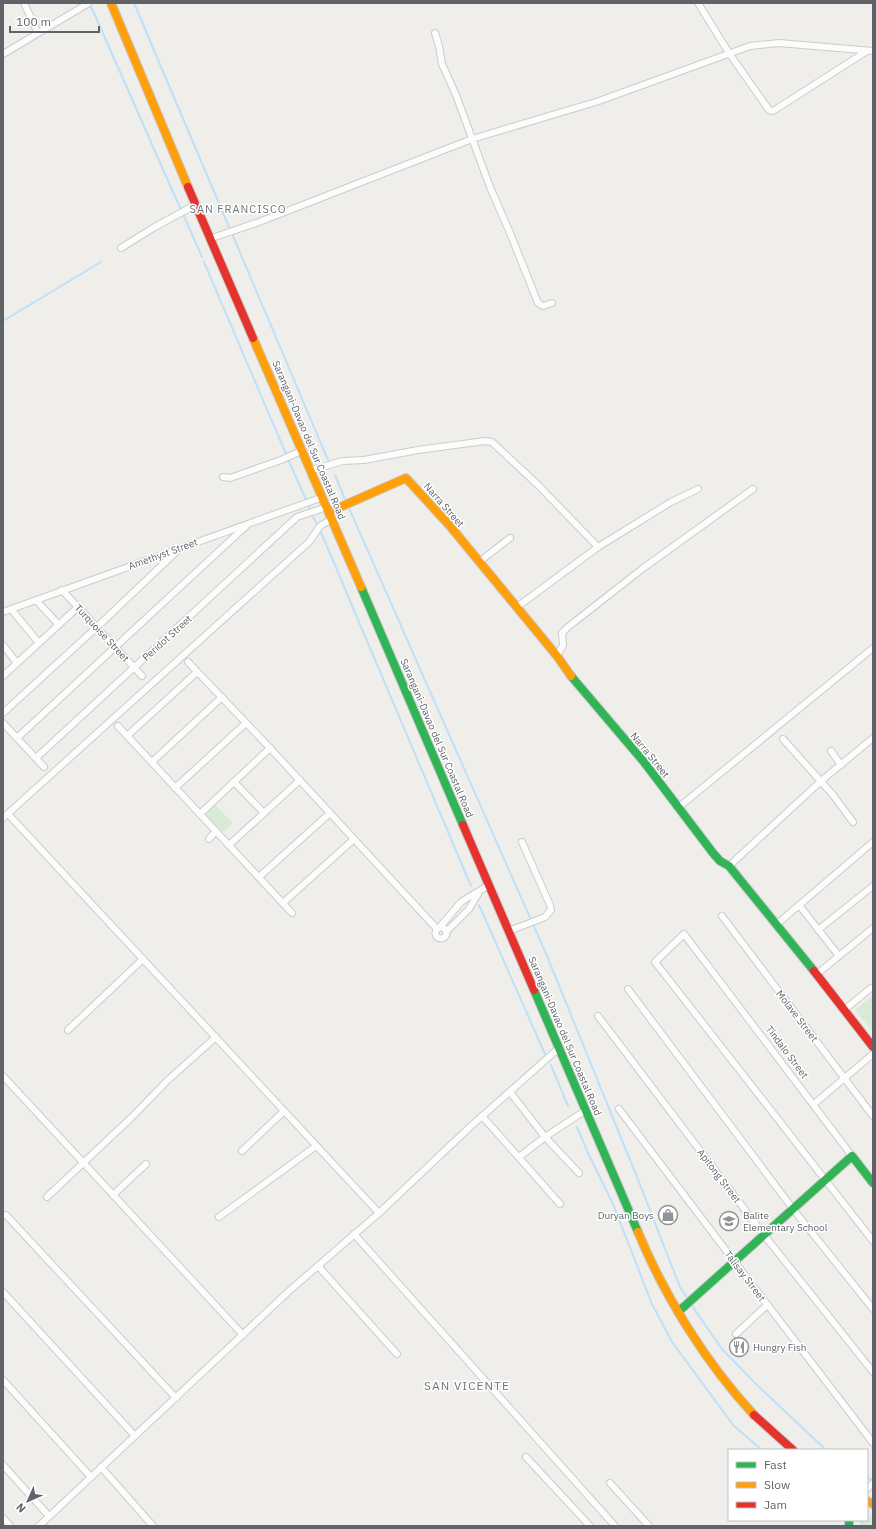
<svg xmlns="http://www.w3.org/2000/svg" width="876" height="1529" font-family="'IBM Plex Sans',sans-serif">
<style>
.green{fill:#d8ebd6}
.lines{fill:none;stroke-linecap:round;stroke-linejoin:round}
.stream{stroke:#bfe0f9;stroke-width:2}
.street-casing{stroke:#cbcccc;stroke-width:8}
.fast-casing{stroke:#cacacb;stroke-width:10}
.slow-casing{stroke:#cacacb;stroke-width:10}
.jam-casing{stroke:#cacacb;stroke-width:10}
.street{stroke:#fdfcfc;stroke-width:6}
.fast{stroke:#30b455;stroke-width:8}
.slow{stroke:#ff9f0a;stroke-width:8}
.jam{stroke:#e5322d;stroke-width:8}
.labels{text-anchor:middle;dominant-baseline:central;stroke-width:3;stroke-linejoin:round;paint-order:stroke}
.street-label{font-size:10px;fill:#5f6368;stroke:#fff}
.poi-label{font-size:10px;fill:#5f6368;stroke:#fff;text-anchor:start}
.neighbourhood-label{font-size:11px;letter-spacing:1px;fill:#70757a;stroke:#fff}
.quarter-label{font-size:12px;letter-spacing:1px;fill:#70757a;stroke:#fff}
</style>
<rect width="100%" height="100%" fill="#efeeea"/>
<g class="green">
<polygon points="215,805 233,823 223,832 205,814"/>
<polygon points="873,995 873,1032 855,1010"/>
<polygon points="867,1514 873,1518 873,1526 860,1526 859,1520 867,1520"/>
</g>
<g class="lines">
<g class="stream">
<polyline points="134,3 229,227"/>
<polyline points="90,4 181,210"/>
<polyline points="183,214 202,257"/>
<polyline points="233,236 328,460"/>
<polyline points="204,262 286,454"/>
<polyline points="3,321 101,262"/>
<polyline points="288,459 306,500"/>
<polyline points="335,475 346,502"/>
<polyline points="309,506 310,510"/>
<polyline points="348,506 547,956 639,1182 680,1287 688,1299"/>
<polyline points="313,517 317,524"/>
<polyline points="320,530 471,886"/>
<polyline points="479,905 545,1054"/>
<polyline points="551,1065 568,1106"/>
<polyline points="577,1127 588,1153 613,1204 652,1304 672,1342 734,1426 762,1450"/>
<polyline points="690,1303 722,1349 756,1384 826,1450"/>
<polyline points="867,1477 873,1481"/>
<polyline points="861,1520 863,1526"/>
</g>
<defs>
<g id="street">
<polyline points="24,3 38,33"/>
<polyline points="698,3 729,53 769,110 773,111 867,51"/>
<polyline points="435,33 439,46 442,64 456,95 490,187 510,233 538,303 543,306 552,303"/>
<polyline points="3,54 89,3"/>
<polyline points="212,238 259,222 472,139 599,101 750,46 779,43 873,51"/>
<polyline points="121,248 153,228 197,204"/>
<polyline points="311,470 343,461 364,460 418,450 485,441 492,442 539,486 598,547"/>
<polyline points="223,477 230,478 281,460 303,450"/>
<polyline points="479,562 510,538"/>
<polyline points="62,590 142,676"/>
<polyline points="36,600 59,625"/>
<polyline points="517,607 598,547 671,502 698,489"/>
<polyline points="11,609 39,643"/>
<polyline points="3,612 323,497"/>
<polyline points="3,645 17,663"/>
<polyline points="557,656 563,645 562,633 568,627 642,569 753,489"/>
<polyline points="188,662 270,748 437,929"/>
<polyline points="3,676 78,607"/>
<polyline points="3,713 97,627 177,551"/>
<polyline points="3,723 44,767"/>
<polyline points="118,726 292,913"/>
<polyline points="127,736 197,672"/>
<polyline points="17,738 246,526"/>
<polyline points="783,739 833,795 853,822"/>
<polyline points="831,751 841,765"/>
<polyline points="36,758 297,517 327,507"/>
<polyline points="152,762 222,697"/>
<polyline points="234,782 264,813"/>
<polyline points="175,788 246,723"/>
<polyline points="679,807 873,648"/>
<polyline points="8,814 379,1213"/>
<polyline points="200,814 270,748"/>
<polyline points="3,818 309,542 320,526 332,519"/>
<polyline points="209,839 216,831"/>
<polyline points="229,845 300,780"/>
<polyline points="729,866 821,781 873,738"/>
<polyline points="259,877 330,813"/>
<polyline points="283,903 354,839"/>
<polyline points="799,905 839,956"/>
<polyline points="722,916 873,1116"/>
<polyline points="777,924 873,842"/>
<circle cx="441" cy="933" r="5.5"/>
<polyline points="439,928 461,902 489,885"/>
<polyline points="818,930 873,886"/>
<polyline points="509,931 545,917 551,910 550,905 522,842"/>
<polyline points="446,932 469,909 478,894"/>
<polyline points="817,974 873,928"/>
<polyline points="628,989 793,1209 873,1309"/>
<polyline points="844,1010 871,988"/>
<polyline points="598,1016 764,1235 873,1372"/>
<polyline points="68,1030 143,959"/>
<polyline points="3,1076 243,1335"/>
<polyline points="510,1092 545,1137 579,1173"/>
<polyline points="814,1104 873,1054"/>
<polyline points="619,1109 734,1261 873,1443"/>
<polyline points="482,1116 560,1204"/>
<polyline points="242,1151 284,1111"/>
<polyline points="852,1156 684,934 655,962 873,1241"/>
<polyline points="519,1157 545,1137 586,1110"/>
<polyline points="113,1195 146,1164"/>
<polyline points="47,1197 131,1118 168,1080 216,1037"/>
<polyline points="6,1215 176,1398"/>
<polyline points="219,1217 316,1146"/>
<polyline points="354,1234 615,1526"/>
<polyline points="318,1266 397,1354"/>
<polyline points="3,1292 135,1436"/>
<polyline points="736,1334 767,1305"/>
<polyline points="3,1380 91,1477"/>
<polyline points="526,1457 590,1526"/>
<polyline points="3,1465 49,1516"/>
<polyline points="101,1467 153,1526"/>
<polyline points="610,1483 649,1526"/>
<polyline points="867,1489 873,1483"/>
<polyline points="3,1518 10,1526"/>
<polyline points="39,1526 289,1291 379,1213 471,1126 559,1048"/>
</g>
<g id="fast">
<polyline points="361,587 463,825"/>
<polyline points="571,676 644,762 713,853 720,861 729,866 814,971"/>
<polyline points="534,990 638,1232"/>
<polyline points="678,1312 852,1156 873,1183"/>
<polyline points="849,1520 849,1526"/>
</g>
<g id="slow">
<polyline points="111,3 188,187"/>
<polyline points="253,338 361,587"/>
<polyline points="329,512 406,478 450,526 557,656 571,676"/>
<path d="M638,1232C665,1297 706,1363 754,1415"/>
<polyline points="867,1501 873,1504"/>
</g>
<g id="jam">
<polyline points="188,187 253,338"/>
<polyline points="463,825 534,990"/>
<polyline points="814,971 873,1047"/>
<polyline points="754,1415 793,1450"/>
</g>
</defs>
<use href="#street" class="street-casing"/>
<use href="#fast" class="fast-casing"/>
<use href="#slow" class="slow-casing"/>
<use href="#jam" class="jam-casing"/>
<use href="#street" class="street"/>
<use href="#fast" class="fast"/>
<use href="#slow" class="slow"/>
<use href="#jam" class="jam"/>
</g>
<defs>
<symbol id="shop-ring" viewBox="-11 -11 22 22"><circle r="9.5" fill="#fff" stroke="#919496" stroke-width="1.5"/><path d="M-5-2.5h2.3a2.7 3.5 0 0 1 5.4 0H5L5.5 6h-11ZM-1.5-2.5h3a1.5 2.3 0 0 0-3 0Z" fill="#919496"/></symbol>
<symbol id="school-ring" viewBox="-11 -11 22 22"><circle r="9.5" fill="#fff" stroke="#919496" stroke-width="1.5"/><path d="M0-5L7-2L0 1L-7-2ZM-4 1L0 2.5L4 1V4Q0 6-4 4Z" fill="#919496"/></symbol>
<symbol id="restaurant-ring" viewBox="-11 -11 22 22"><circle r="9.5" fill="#fff" stroke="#919496" stroke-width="1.5"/><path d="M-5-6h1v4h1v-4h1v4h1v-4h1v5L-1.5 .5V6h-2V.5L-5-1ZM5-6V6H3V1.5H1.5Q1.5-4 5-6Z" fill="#919496"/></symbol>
</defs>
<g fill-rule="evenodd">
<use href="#shop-ring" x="657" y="1204" width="22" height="22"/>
<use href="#school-ring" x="718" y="1210" width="22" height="22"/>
<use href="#restaurant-ring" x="728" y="1336" width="22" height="22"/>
</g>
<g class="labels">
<g class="street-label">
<text transform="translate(309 440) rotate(67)">Sarangani-Davao del Sur Coastal Road</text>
<text transform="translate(444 505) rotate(49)">Narra Street</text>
<text transform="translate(163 554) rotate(-20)">Amethyst Street</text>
<text transform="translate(102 633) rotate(47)">Turquoise Street</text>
<text transform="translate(167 638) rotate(-42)">Peridot Street</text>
<text transform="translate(437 738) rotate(67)">Sarangani-Davao del Sur Coastal Road</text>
<text transform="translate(650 755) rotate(51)">Narra Street</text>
<text transform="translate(797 1016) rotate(53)">Molave Street</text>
<text transform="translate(565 1036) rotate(67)">Sarangani-Davao del Sur Coastal Road</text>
<text transform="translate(787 1052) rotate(53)">Tindalo Street</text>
<text transform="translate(719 1176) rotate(53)">Apitong Street</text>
<text transform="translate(745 1276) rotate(53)">Talisay Street</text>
</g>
<g class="poi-label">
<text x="654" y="1215" text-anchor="end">Duryan Boys</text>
<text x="743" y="1215">Balite<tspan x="743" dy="12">Elementary School</tspan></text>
<text x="753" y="1347">Hungry Fish</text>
</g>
<g class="neighbourhood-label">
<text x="238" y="209">SAN FRANCISCO</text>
</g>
<g class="quarter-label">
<text x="467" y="1385">SAN VICENTE</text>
</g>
</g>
<rect width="876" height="1529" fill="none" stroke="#5f6368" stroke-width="8"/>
<rect x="728" y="1449" width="140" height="72" fill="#ffffff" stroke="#bfc1c3"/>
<rect x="736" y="1462" width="20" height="6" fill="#30b455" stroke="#bfc1c3"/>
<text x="764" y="1469" font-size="12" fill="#5f6368">Fast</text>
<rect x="736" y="1482" width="20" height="6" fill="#ff9f0a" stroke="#bfc1c3"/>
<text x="764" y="1489" font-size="12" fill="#5f6368">Slow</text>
<rect x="736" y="1502" width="20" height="6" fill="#e5322d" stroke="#bfc1c3"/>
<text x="764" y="1509" font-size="12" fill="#5f6368">Jam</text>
<g transform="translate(28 1501) rotate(225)" stroke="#ffffff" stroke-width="3" paint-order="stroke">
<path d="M0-3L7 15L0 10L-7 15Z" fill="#5f6368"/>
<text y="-6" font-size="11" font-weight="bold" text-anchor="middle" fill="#5f6368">N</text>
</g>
<path d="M10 26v6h89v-6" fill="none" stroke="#5f6368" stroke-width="2"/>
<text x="16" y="26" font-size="12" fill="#5f6368" stroke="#ffffff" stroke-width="3" paint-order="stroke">100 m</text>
</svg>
